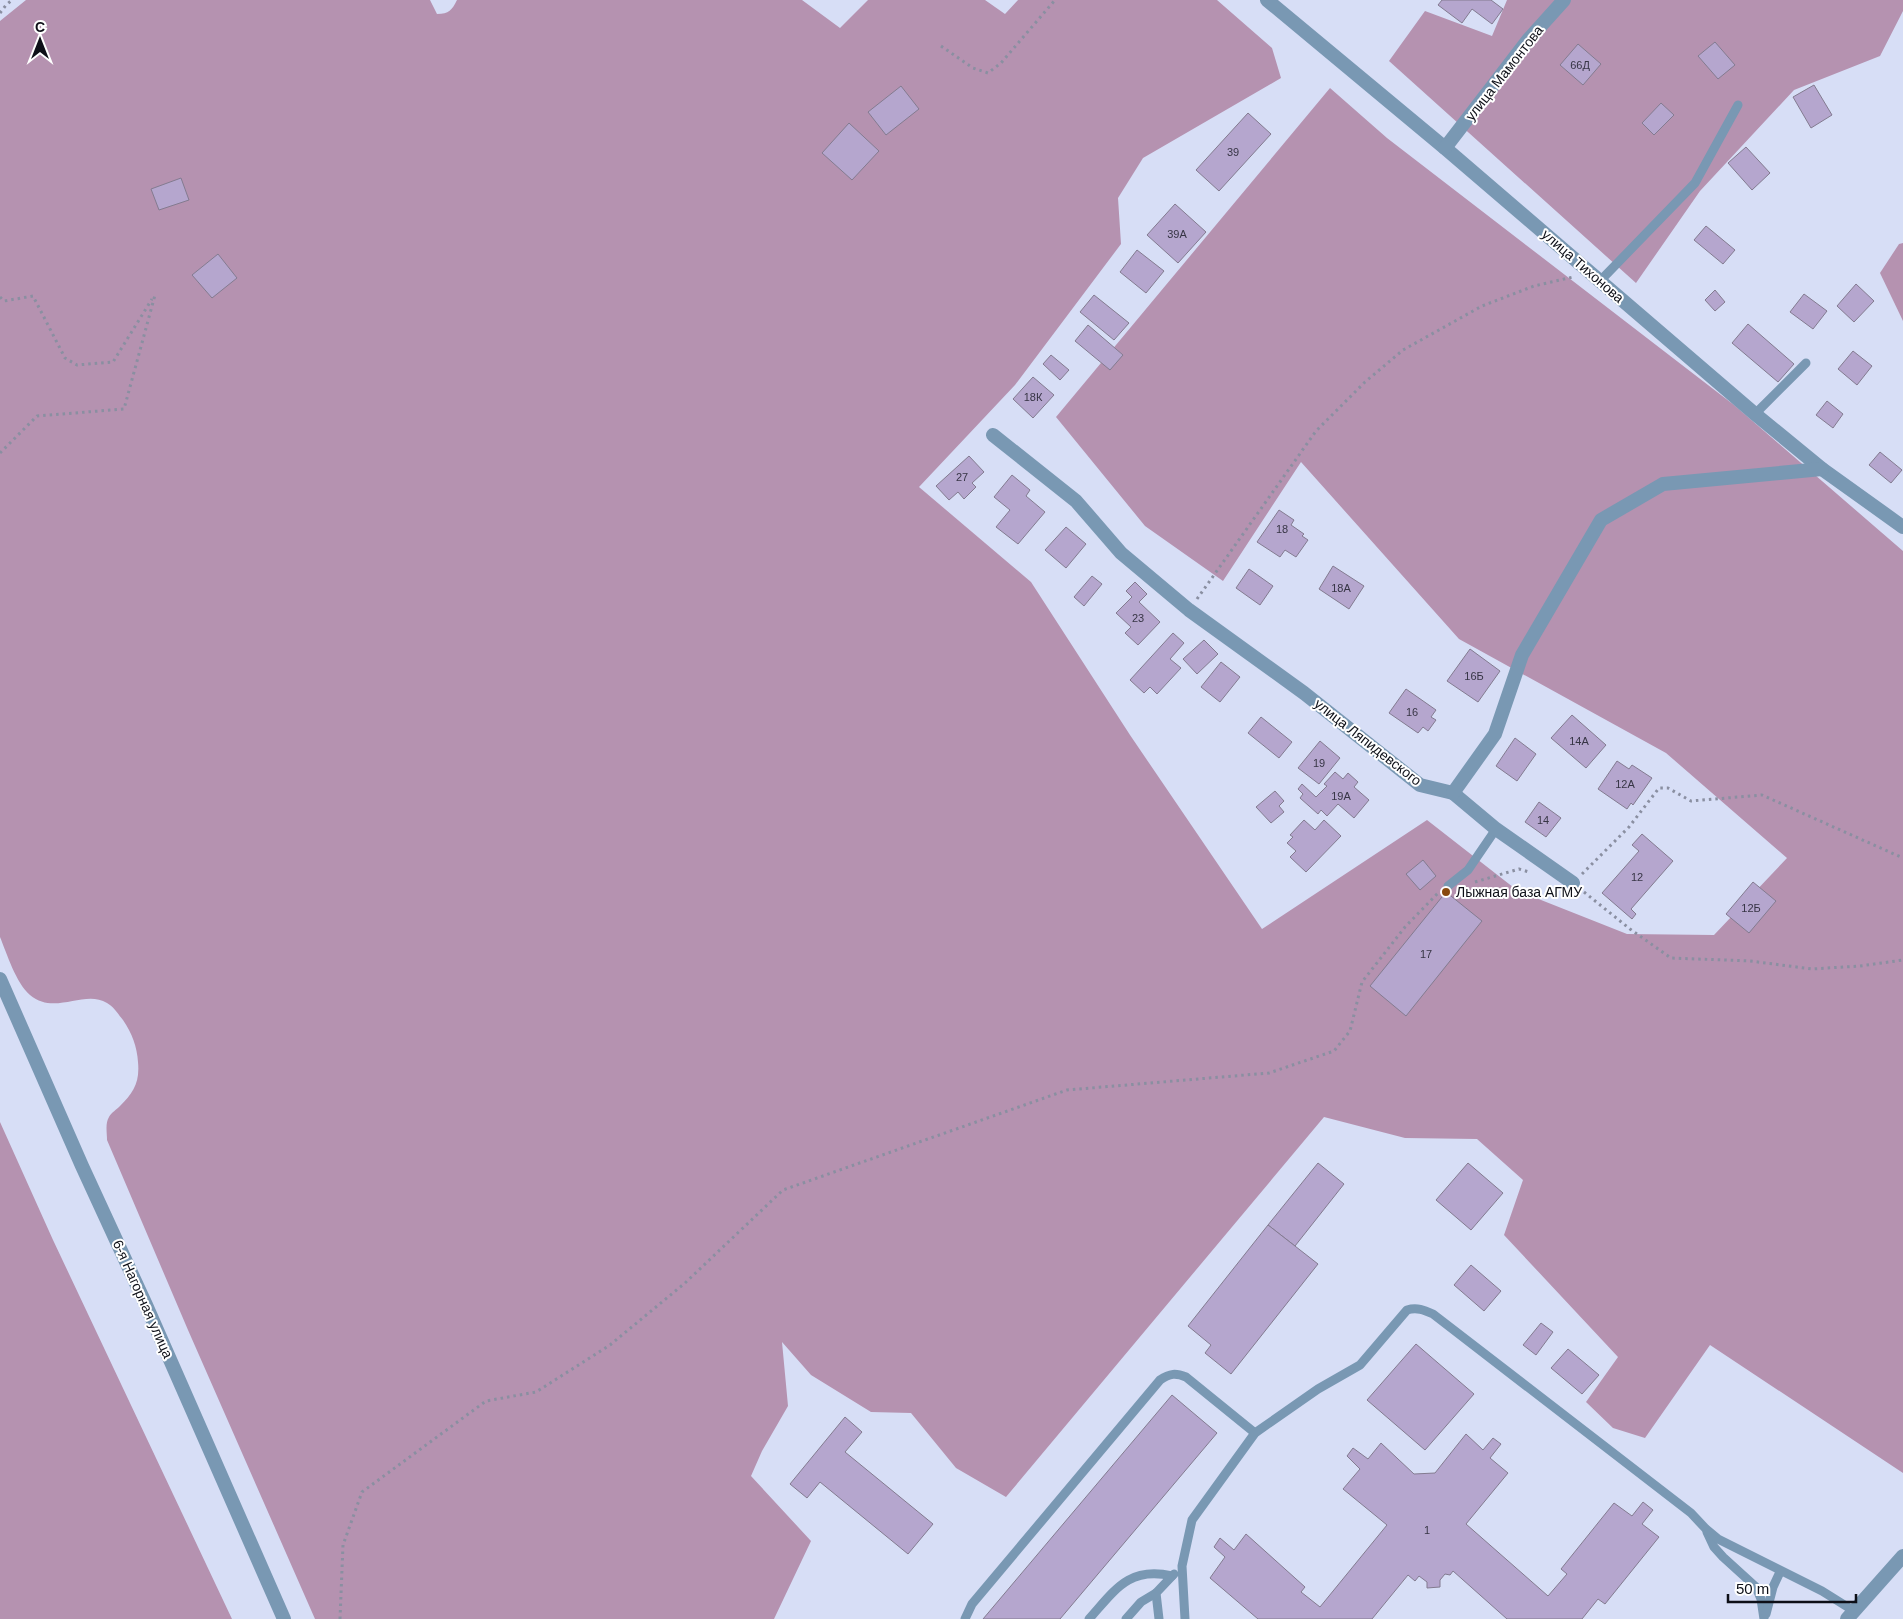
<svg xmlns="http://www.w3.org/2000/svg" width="1903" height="1619" font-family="Arial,sans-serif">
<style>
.forest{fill:#b592b0}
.building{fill:#b5a6ce;stroke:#837b90}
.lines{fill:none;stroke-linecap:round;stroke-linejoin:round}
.path{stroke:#8a8fa1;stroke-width:3;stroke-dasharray:2.5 4;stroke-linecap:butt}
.service{stroke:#7998b3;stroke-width:9}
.minor{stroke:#7998b3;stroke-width:14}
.tertiary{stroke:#7998b3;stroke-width:14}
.poi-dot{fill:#88490e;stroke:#fff;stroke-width:2}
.labels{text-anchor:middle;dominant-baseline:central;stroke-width:4;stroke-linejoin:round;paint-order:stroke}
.number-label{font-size:11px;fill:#373545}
.street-label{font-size:14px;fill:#0d0f17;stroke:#fff}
.poi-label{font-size:14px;fill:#0d0f17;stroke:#fff;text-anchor:start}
</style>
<rect width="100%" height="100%" fill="#d7def6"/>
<g class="forest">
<path d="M26,0H430L437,14C449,14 452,10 457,0H802L840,28L868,0H985L1005,14L1018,0H1217L1272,48L1281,78L1143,158L1118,198L1121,244L1015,385L919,487L1031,582L1130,735L1262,929L1427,820L1518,891L1627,934L1714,935L1787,858L1666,753L1459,639L1301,462L1223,581L1145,526L1056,417L1330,88L1387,138L1734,405L1903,551V1473L1710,1345L1645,1438L1613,1428L1586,1402L1618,1357L1504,1235L1523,1180L1477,1139L1405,1138L1324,1117L1006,1497L956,1468L911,1413L871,1412L811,1375L782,1342L788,1406L762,1451L751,1476L811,1541L774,1619H315L188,1330L107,1140C107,1133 105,1123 109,1117C111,1113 117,1109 120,1106C133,1093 140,1083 138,1062C137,1047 132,1033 123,1020C118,1014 114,1007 107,1003C84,989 55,1016 30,995C16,983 7,954 0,937V21Z"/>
<polygon points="1507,0 1903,0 1903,11 1880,56 1794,90 1700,191 1636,283 1389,61 1425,11 1492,36"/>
<polygon points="1903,243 1903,321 1880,273 1899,244"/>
<polygon points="0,1122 53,1240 232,1619 0,1619"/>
</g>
<g class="building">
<polygon points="1442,0 1491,0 1503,9 1492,24 1472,9 1462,23 1438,5"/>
<polygon points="1715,42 1735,65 1718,79 1698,56"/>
<polygon points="1578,44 1601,64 1583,85 1560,65"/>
<polygon points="1814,85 1832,115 1811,128 1793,97"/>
<polygon points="901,86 919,109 886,135 868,112"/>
<polygon points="1661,103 1674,115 1654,135 1642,123"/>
<polygon points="1248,113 1271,134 1219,191 1196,170"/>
<polygon points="849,123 879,151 852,180 822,153"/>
<polygon points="1746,147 1770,173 1752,190 1728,163"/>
<polygon points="181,178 189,200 159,210 151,189"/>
<polygon points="1175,204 1206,232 1178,263 1147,235"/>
<polygon points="1706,226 1735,250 1723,264 1694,240"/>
<polygon points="1137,250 1164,271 1146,293 1120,272"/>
<polygon points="218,254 237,278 212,298 192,275"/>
<polygon points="1856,284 1874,301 1854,322 1837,306"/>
<polygon points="1715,290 1725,302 1715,311 1705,300"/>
<polygon points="1804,294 1827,311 1813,329 1790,312"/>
<polygon points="1094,295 1129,323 1114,340 1080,312"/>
<polygon points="1748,324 1794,364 1778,382 1732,343"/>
<polygon points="1088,325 1123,355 1110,370 1075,341"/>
<polygon points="1853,351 1872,366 1857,385 1838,369"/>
<polygon points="1051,355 1069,370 1060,380 1043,364"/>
<polygon points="1033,377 1054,395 1033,418 1013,399"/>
<polygon points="1827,401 1843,414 1833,428 1816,415"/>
<polygon points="1880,452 1902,470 1891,483 1869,465"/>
<polygon points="969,456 984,472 972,483 976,487 964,499 958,492 949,500 936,486"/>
<polygon points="1012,475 1030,490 1026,496 1045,512 1018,544 996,527 1010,510 994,497"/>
<polygon points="1279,510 1294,520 1291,525 1304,534 1302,536 1308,540 1296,557 1285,550 1280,557 1257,542"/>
<polygon points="1066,527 1086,544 1066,568 1045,550"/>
<polygon points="1333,566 1364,586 1349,609 1319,589"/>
<polygon points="1249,569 1273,586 1260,605 1236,588"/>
<polygon points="1092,576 1102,584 1084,606 1074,597"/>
<polygon points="1135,582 1147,594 1139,602 1160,622 1138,645 1125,633 1131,627 1116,613 1132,597 1126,591"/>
<polygon points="1173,633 1184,643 1170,659 1181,668 1157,694 1150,687 1144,693 1130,680"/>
<polygon points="1204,640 1218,654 1197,674 1183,659"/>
<polygon points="1470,649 1500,671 1478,702 1447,681"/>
<polygon points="1221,662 1240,677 1220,702 1201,687"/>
<polygon points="1406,689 1436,710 1431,717 1436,720 1428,731 1423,727 1418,733 1389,713"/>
<polygon points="1572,715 1606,745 1586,768 1551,738"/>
<polygon points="1261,717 1292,742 1279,758 1248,733"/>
<polygon points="1515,738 1536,754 1517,781 1496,766"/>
<polygon points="1320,741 1340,758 1319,784 1298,768"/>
<polygon points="1617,761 1629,769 1632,765 1652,778 1633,805 1631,803 1627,809 1598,789"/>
<polygon points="1335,772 1343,779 1348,773 1358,782 1354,787 1369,800 1354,818 1338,804 1327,816 1321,810 1318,814 1300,798 1303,794 1298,789 1302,784 1316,797 1327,786 1324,784"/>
<polygon points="1275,791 1284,801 1279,806 1284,812 1271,823 1256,807"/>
<polygon points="1539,802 1561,818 1546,837 1525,822"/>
<polygon points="1304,820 1315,830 1324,820 1341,836 1306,872 1290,857 1296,851 1287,843 1293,837 1290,835"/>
<polygon points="1642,834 1673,861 1631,909 1636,914 1632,919 1602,893 1639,851 1632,845"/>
<polygon points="1423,860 1436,876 1420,890 1406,874"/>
<polygon points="1753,882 1776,901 1749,933 1726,914"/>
<polygon points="1446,892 1482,921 1406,1016 1370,986"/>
<polygon points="1318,1163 1344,1184 1295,1246 1268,1225"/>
<polygon points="1468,1163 1503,1193 1471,1230 1436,1200"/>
<polygon points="1268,1225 1318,1264 1231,1374 1205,1353 1211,1345 1188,1326"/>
<polygon points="1471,1265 1501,1291 1484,1311 1454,1285"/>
<polygon points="1541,1323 1553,1332 1536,1355 1523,1345"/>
<polygon points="1416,1344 1474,1394 1425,1450 1367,1400"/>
<polygon points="1568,1349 1599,1375 1582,1394 1551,1368"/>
<polygon points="1172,1395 1217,1433 1060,1619 983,1619"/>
<polygon points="845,1417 862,1432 845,1452 933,1524 908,1554 820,1482 807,1498 790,1484"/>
<polygon points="1466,1434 1483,1450 1493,1438 1501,1444 1490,1458 1508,1473 1466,1524 1548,1596 1567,1574 1561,1569 1614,1503 1632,1516 1643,1502 1653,1510 1642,1524 1659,1537 1605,1604 1598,1599 1582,1619 1507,1619 1453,1571 1450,1575 1445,1574 1440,1580 1440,1587 1427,1588 1427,1582 1419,1576 1415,1581 1408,1575 1372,1619 1258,1619 1210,1578 1225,1557 1214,1547 1220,1538 1234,1550 1246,1534 1305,1587 1301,1592 1320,1607 1387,1525 1343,1489 1360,1469 1347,1456 1353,1448 1368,1459 1381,1443 1414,1474 1435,1473"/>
</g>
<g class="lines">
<g class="path">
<polyline points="0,13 6,5 12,0"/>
<polyline points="941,46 973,68 988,73 1001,63 1055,0"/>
<polyline points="0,297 4,301 33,296 65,358 77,365 113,362 152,299"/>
<polyline points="0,453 37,416 124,409 155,295"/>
<polyline points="1197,599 1316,431 1365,382 1403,350 1482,306 1534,286 1573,277"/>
<polyline points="1582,874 1629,827 1659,788 1668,788 1691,801 1762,795 1903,858"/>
<polyline points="1475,882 1519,869 1529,872"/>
<polyline points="1584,892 1630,929 1671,958 1750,961 1812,969 1860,966 1903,960"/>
<polyline points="340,1619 343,1545 362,1492 486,1401 536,1392 610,1345 685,1283 783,1190 1067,1090 1269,1073 1334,1051 1350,1031 1362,982 1405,927 1439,892"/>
</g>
<g class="service">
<polyline points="1600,281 1695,183 1738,105"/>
<polyline points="1755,414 1806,363"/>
<polyline points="1448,886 1468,870 1496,829"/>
<polyline points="1707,1532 1714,1547 1723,1557 1756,1587 1761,1599 1764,1619"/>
<polyline points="1766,1614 1773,1587 1780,1572"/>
<path d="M965,1619L972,1604L1160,1380C1170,1373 1176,1373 1186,1377L1255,1433"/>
<path d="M1089,1619C1115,1590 1129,1566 1172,1576"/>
<polyline points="1126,1619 1141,1602 1156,1593"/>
<polyline points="1159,1619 1156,1593 1174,1574"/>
<path d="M1185,1619L1182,1566L1192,1520L1255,1433L1318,1389L1360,1365L1407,1310C1417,1307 1424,1310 1433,1314L1691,1513L1706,1529L1718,1539L1822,1591L1854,1611"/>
</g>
<g class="minor">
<polyline points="1267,0 1445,148 1755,414 1822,469 1903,527"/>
<polyline points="1445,148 1528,40 1564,0"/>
<polyline points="993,435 1076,501 1121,553 1189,610 1304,693 1420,785 1453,793 1496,829 1573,883"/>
<polyline points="1453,793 1495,734 1522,655 1601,520 1663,484 1822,469"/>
<polyline points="1847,1619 1903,1556"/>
</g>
<polyline class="tertiary" points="0,979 82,1166 146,1305 284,1619"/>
</g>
<circle class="poi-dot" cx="1446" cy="892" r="5"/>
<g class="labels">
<g class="number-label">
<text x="1580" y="65">66Д</text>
<text x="1233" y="152">39</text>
<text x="1177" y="234">39А</text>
<text x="1033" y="397">18К</text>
<text x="962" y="477">27</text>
<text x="1282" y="529">18</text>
<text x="1341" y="588">18А</text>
<text x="1138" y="618">23</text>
<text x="1474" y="676">16Б</text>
<text x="1412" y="712">16</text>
<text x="1579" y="741">14А</text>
<text x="1319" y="763">19</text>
<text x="1625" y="784">12А</text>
<text x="1341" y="796">19А</text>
<text x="1543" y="820">14</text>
<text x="1637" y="877">12</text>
<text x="1751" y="908">12Б</text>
<text x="1426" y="954">17</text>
<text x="1427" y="1530">1</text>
</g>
<g class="street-label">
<text transform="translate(1504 73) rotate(-52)">улица Мамонтова</text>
<text transform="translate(1583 266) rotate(41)">улица Тихонова</text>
<text transform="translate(1368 742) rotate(38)">улица Ляпидевского</text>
<text transform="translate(143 1299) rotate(66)">6-я Нагорная улица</text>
</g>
<g class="poi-label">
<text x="1456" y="892">Лыжная база АГМУ</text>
</g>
</g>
<g transform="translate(40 40)" stroke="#ffffff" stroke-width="4" paint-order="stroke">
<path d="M0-4L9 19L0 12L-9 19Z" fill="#0d0f17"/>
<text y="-8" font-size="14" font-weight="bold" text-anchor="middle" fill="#0d0f17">С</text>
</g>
<path d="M1728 1594v8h128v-8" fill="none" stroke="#0d0f17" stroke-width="2.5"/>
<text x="1736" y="1594" font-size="15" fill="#0d0f17" stroke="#ffffff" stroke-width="4" paint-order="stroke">50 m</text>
</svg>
